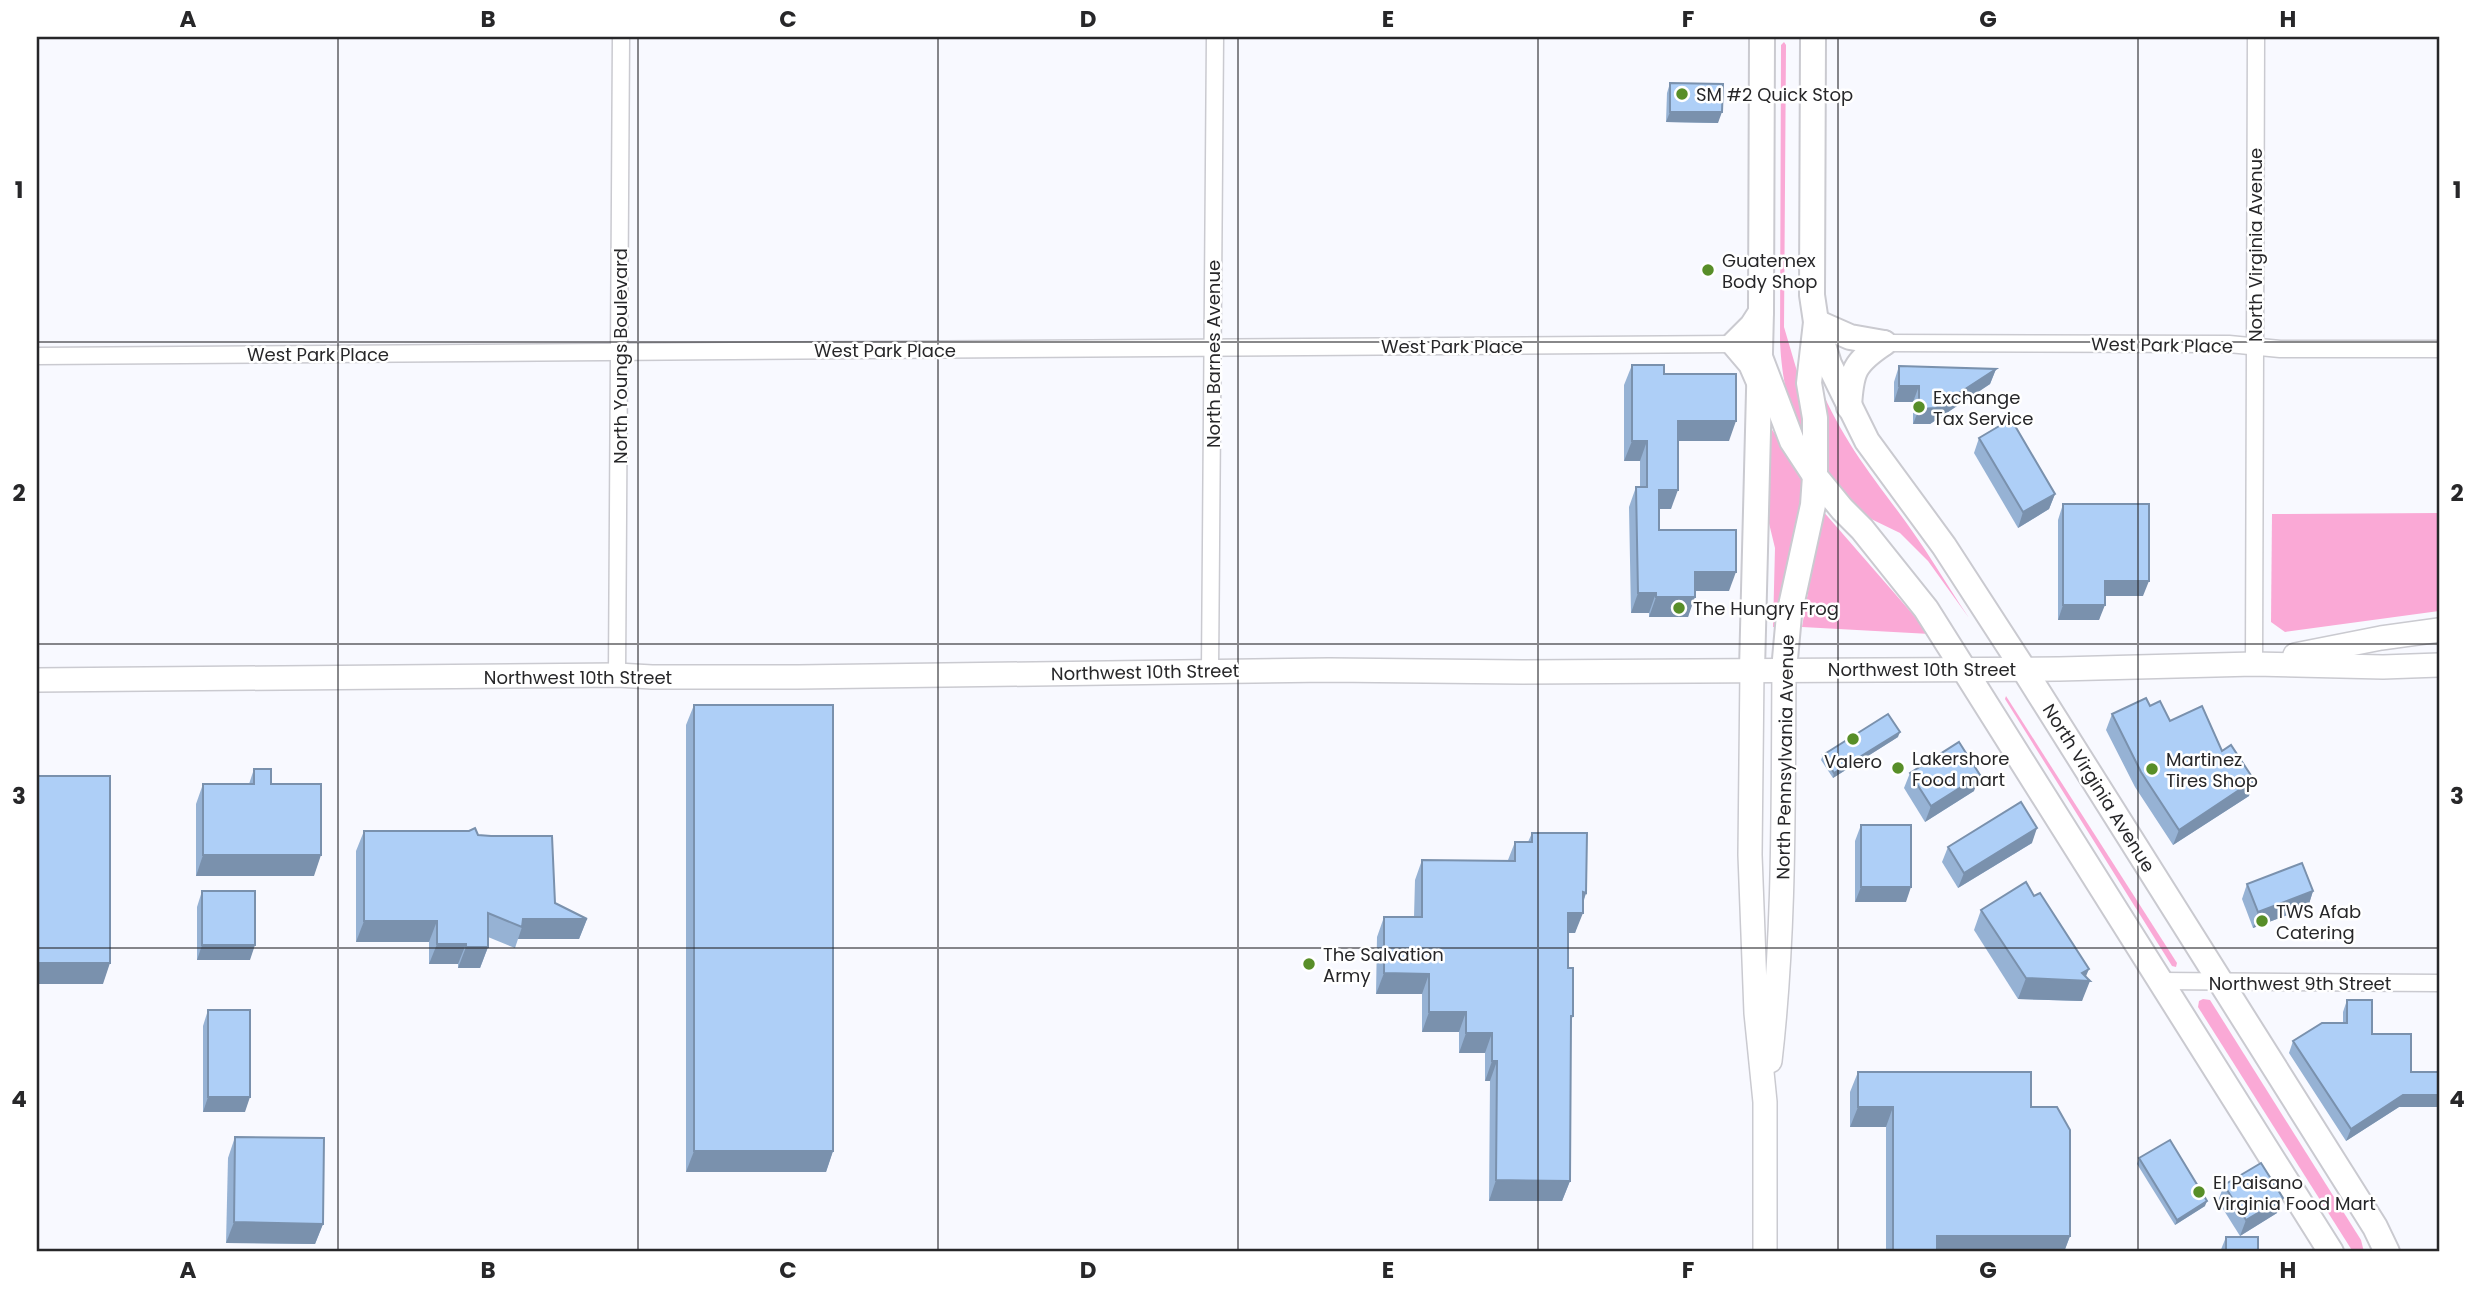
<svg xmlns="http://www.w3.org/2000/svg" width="2476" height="1289" font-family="Poppins,sans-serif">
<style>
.green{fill:#faa9d6}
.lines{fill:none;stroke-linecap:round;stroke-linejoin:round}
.minor-casing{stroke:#cacad0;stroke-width:19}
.secondary-casing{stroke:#cacad0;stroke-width:26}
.primary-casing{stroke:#cacad0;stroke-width:28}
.minor{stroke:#fff;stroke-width:16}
.secondary{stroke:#fff;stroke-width:23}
.primary{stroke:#fff;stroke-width:24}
.wall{fill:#96b2d4}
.shaded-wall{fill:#7a91ad}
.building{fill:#aecff7;stroke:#7a91ad;stroke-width:2}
.grid{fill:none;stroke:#272729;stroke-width:2;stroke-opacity:0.55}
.poi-dot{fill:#588e28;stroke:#fff;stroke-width:2.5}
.labels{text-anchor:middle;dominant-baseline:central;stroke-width:5;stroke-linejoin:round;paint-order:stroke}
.poi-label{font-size:18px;fill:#272729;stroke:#fff;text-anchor:start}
.street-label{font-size:18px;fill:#272729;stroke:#fff}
.neatline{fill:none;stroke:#272729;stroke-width:2.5}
.grid-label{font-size:23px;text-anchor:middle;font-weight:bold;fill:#272729}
</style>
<rect width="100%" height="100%" fill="#f8f9ff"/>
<g class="green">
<path d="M1784,42L1786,45L1784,327L1799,378L1804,419L1802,439C1788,403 1782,381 1780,342L1781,45Z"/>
<path d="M1820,386C1839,433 1867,470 1897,510C1923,544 1945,582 1969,618L1928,561L1900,533L1867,517L1851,503L1828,474Z"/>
<polygon points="1769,425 1804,479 1802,505 1776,627 1773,627 1775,548 1767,515"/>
<polygon points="1822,510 1930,634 1802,627"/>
<polygon points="2439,513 2439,611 2285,632 2271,622 2272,514"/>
<polygon points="2006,696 2177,963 2176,967 2172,966 2005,699"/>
<polygon points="2203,999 2210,1000 2361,1240 2364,1252 2353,1252 2198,1007 2199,1001"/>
</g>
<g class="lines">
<defs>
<g id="minor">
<polyline points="1884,343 2229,344 2280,349 2439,349"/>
<polyline points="37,356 1734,344"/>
<polyline points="2254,664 2256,37"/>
<polyline points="1210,671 1215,37"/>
<polyline points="617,675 621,37"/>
<polyline points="2160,981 2439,983"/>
</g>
<g id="secondary">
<polyline points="2295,655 2381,638 2439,630"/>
<polyline points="1752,670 1750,855 1756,1013 1765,1102 1765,1252"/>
<polyline points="37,680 617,675 652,677 798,677 1329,670 1522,672 2059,669 2254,664 2383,667 2439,665"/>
<path d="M1770,1061C1785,932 1783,800 1784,670"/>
</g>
<g id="primary">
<polyline points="1816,322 1829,364 1867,441 1944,546 2023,668 2375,1227 2387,1252"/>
<polyline points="1816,322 1850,337 1884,343"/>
<polyline points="1760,357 1792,441 1815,476 1842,509 1862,529 1926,609 2331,1252"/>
<polyline points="1758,380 1751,364 1734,344 1752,326 1761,312"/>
<path d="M1849,407C1851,371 1854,363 1884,343"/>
<polyline points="1752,670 1761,312 1762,37"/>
<polyline points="1784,670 1789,615 1813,505 1815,476 1815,418 1809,383 1816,322 1812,295 1813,37"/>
</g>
</defs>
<use href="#minor" class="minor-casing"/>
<use href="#secondary" class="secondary-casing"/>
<use href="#primary" class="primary-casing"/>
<use href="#minor" class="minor"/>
<use href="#secondary" class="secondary"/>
<use href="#primary" class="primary"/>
</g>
<g class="wall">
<polygon points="1670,83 1718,123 1666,122 1667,93"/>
<polygon points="1632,365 1664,374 1729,441 1678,441 1671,509 1659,509 1659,530 1729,591 1695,591 1688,617 1649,617 1649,613 1631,613 1629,507 1636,487 1640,487 1640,461 1624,461 1624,385"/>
<polygon points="1899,366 1996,369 1990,384 1930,424 1913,424 1913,402 1894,402 1894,382"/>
<polygon points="1979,438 2055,494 2049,509 2018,528 1974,453"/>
<polygon points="2063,504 2143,596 2105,596 2099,620 2058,620 2058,520"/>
<polygon points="694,705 833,1151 826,1172 686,1172 686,725"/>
<polygon points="2150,706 2170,721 2222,751 2249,796 2173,845 2135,787 2106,730 2112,714"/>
<polygon points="1898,737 1833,778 1821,760 1823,755"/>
<polygon points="254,769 271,784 314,876 196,876 196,804 203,784 249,784"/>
<polygon points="1910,773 1974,791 1925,822 1904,788"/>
<polygon points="1861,825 1906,902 1855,902 1855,841"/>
<polygon points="364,831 478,835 555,903 587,919 579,939 518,939 515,948 488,937 488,947 480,968 458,968 458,964 429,964 429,942 356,942 356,851"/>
<polygon points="1532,833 1586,893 1575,933 1568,933 1568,968 1573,1016 1571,1021 1570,1181 1562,1201 1489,1201 1490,1081 1485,1081 1485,1053 1459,1053 1459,1032 1422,1032 1422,994 1376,994 1377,937 1384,917 1414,917 1415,880 1422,860 1508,860 1515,842 1528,842"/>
<polygon points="2032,843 1958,888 1942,862 1948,847"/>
<polygon points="2247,884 2313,891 2308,907 2253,928 2242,899"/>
<polygon points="202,891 250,960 197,960 197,907"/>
<polygon points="1981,910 2086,977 2082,1001 2018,999 1974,930"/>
<polygon points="2347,1000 2372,1034 2411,1072 2439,1107 2399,1107 2346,1141 2289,1053 2293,1041 2343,1023 2343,1012"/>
<polygon points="208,1010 245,1112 203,1112 203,1026"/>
<polygon points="1858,1072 2031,1107 2070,1236 2064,1252 1886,1252 1886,1127 1850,1127 1850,1092"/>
<polygon points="235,1137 323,1224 315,1244 226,1243 228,1158"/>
<polygon points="2139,1158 2205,1206 2175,1225 2137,1164"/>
<polygon points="2224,1185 2277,1213 2240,1236 2218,1201"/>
<polygon points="2226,1237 2258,1252 2220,1252"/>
</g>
<g class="shaded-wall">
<polygon points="1670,112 1722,112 1718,123 1666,122"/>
<polygon points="1996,369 1990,384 1930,424 1913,424 1919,409"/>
<polygon points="1899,386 1919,386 1913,402 1894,402"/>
<polygon points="1678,421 1736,421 1729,441 1671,441"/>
<polygon points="1632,441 1647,441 1640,461 1624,461"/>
<polygon points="1659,490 1678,490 1671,509 1652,509"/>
<polygon points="2055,494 2049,509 2018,528 2023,512"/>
<polygon points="1695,572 1736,572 1729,591 1688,591"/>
<polygon points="2105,581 2149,581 2143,596 2099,596"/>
<polygon points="1638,593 1656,593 1649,613 1631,613"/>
<polygon points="1656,597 1695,597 1688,617 1649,617"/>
<polygon points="2063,605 2105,605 2099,620 2058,620"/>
<polygon points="1900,732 1898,737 1833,778 1834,773"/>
<polygon points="1980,775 1974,791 1925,822 1931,806"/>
<polygon points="2254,780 2249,796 2173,845 2179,830"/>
<polygon points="2037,828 2032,843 1958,888 1964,873"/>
<polygon points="203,855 321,855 314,876 196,876"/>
<polygon points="1861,887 1911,887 1906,902 1855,902"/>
<polygon points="2313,891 2308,907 2253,928 2258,912"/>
<polygon points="1583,892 1586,893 1579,913 1583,913 1575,933 1561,933 1568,913"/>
<polygon points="523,919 587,919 579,939 518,939 522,927"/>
<polygon points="364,921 437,921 429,942 356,942"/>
<polygon points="437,944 466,944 458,964 429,964"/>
<polygon points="202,945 255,945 250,960 197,960"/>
<polygon points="466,947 488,947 480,968 458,968"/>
<polygon points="37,963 110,963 103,984 37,984"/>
<polygon points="2089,969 2084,981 2090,981 2082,1001 2018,999 2026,978 2082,973"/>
<polygon points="1384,973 1429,974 1422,994 1376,994"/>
<polygon points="1429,1012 1466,1012 1459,1032 1422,1032"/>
<polygon points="1466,1033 1492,1033 1485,1053 1459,1053"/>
<polygon points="1492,1061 1497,1061 1490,1081 1485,1081"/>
<polygon points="2403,1095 2439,1095 2439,1107 2399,1107 2346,1141 2351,1129"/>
<polygon points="208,1097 250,1097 245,1112 203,1112"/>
<polygon points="1858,1107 1893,1107 1886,1127 1850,1127"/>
<polygon points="694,1151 833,1151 826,1172 686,1172"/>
<polygon points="1496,1180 1570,1181 1562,1201 1489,1201"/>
<polygon points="2283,1198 2277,1213 2240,1236 2246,1220"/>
<polygon points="2207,1201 2205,1206 2175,1225 2177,1220"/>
<polygon points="234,1222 323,1224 315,1244 226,1243"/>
<polygon points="1937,1236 2070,1236 2064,1252 1931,1252"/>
</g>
<g class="building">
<polygon points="1670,83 1723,84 1722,112 1670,112"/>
<polygon points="1632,365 1664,365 1664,374 1736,374 1736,421 1678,421 1678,490 1659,490 1659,530 1736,530 1736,572 1695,572 1695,597 1656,597 1656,593 1638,593 1636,487 1647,487 1647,441 1632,441"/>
<polygon points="1899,366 1996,369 1936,408 1919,409 1919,386 1899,386"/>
<polygon points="2011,419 2055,494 2023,512 1979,438"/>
<polygon points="2063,504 2149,504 2149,581 2105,581 2105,605 2063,605"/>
<polygon points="2146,698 2150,706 2160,701 2170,721 2202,706 2222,751 2231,745 2254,780 2179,830 2141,772 2112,714"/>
<rect x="694" y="705" width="139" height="446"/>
<polygon points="1888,714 1900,732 1834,773 1823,755"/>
<polygon points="1959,742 1980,775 1931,806 1910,773"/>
<polygon points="254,769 271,769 271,784 321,784 321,855 203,855 203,784 254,784"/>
<rect x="37" y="776" width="73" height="187"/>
<polygon points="2021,802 2037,828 1964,873 1948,847"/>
<rect x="1861" y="825" width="50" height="62"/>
<polygon points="475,828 478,835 491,836 552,836 555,903 587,919 523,919 522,927 488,913 488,947 466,947 466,944 437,944 437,921 364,921 364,831 469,831"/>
<polygon points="1532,833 1587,833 1586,893 1583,892 1583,913 1568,913 1568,968 1573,968 1573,1016 1571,1016 1570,1181 1496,1180 1497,1061 1492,1061 1492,1033 1466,1033 1466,1012 1429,1012 1429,974 1384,973 1384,917 1422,917 1422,860 1515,861 1515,842 1532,842"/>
<polygon points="2302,863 2313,891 2258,912 2247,884"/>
<polygon points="2026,882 2034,896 2040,893 2089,969 2082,973 2090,981 2026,978 1981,910"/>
<rect x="202" y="891" width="53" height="54"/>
<polygon points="2347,1000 2372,1000 2372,1034 2411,1034 2411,1072 2439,1072 2439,1095 2403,1095 2351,1129 2293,1041 2322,1023 2347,1023"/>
<rect x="208" y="1010" width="42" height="87"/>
<polygon points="1858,1072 2031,1072 2031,1107 2057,1107 2070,1130 2070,1236 1937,1236 1937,1252 1893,1252 1893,1107 1858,1107"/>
<polygon points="235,1137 324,1138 323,1224 234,1222"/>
<polygon points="2170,1140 2207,1201 2177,1220 2139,1158"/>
<polygon points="2261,1163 2283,1198 2246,1220 2224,1185"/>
<rect x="2226" y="1237" width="32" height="15"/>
</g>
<path class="grid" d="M338,37V1252M638,37V1252M938,37V1252M1238,37V1252M1538,37V1252M1838,37V1252M2138,37V1252M37,342H2439M37,644H2439M37,948H2439"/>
<g class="poi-dot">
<circle cx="1682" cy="94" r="7"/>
<circle cx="1708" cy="270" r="7"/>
<circle cx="1919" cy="407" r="7"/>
<circle cx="1679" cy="608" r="7"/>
<circle cx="1853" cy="739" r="7"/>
<circle cx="1898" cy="768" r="7"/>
<circle cx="2152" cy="769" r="7"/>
<circle cx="2262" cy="921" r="7"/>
<circle cx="1309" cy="964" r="7"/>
<circle cx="2199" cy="1192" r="7"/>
</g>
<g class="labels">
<g class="poi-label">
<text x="1696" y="94">SM #2 Quick Stop</text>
<text x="1722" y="260">Guatemex<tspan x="1722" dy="21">Body Shop</tspan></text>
<text x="1933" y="397">Exchange<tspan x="1933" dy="21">Tax Service</tspan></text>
<text x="1693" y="608">The Hungry Frog</text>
<text x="1912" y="758">Lakershore<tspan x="1912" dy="21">Food mart</tspan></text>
<text x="2166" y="759">Martinez<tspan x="2166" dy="21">Tires Shop</tspan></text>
<text x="1853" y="761" text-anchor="middle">Valero</text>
<text x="2276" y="911">TWS Afab<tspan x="2276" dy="21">Catering</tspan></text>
<text x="1323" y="954">The Salvation<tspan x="1323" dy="21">Army</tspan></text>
<text x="2213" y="1182">El Paisano<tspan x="2213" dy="21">Virginia Food Mart</tspan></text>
</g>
<g class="street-label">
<text transform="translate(2255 245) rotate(-90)">North Virginia Avenue</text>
<text transform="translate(2162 345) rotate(1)">West Park Place</text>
<text x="1452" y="346">West Park Place</text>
<text x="885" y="350">West Park Place</text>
<text x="318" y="354">West Park Place</text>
<text transform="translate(1213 354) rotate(-90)">North Barnes Avenue</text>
<text transform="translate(620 356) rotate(-90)">North Youngs Boulevard</text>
<text x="1922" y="669">Northwest 10th Street</text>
<text transform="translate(1145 672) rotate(-1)">Northwest 10th Street</text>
<text x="578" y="677">Northwest 10th Street</text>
<text transform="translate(1785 757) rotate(-89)">North Pennsylvania Avenue</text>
<text transform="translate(2099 788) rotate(58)">North Virginia Avenue</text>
<text x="2300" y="983">Northwest 9th Street</text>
</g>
</g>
<rect width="2476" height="1289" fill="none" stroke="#ffffff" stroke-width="77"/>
<rect x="38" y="38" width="2400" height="1212" class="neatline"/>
<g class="grid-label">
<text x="188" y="27">A</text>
<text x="488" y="27">B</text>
<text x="788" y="27">C</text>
<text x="1088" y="27">D</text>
<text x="1388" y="27">E</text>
<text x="1688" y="27">F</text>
<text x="1988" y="27">G</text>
<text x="2288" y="27">H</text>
<text x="19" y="198">1</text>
<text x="2457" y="198">1</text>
<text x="19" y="501">2</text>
<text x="2457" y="501">2</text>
<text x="19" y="804">3</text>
<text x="2457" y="804">3</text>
<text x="19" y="1107">4</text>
<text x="2457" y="1107">4</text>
<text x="188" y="1278">A</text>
<text x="488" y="1278">B</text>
<text x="788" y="1278">C</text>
<text x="1088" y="1278">D</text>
<text x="1388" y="1278">E</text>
<text x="1688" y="1278">F</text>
<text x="1988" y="1278">G</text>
<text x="2288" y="1278">H</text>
</g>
</svg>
